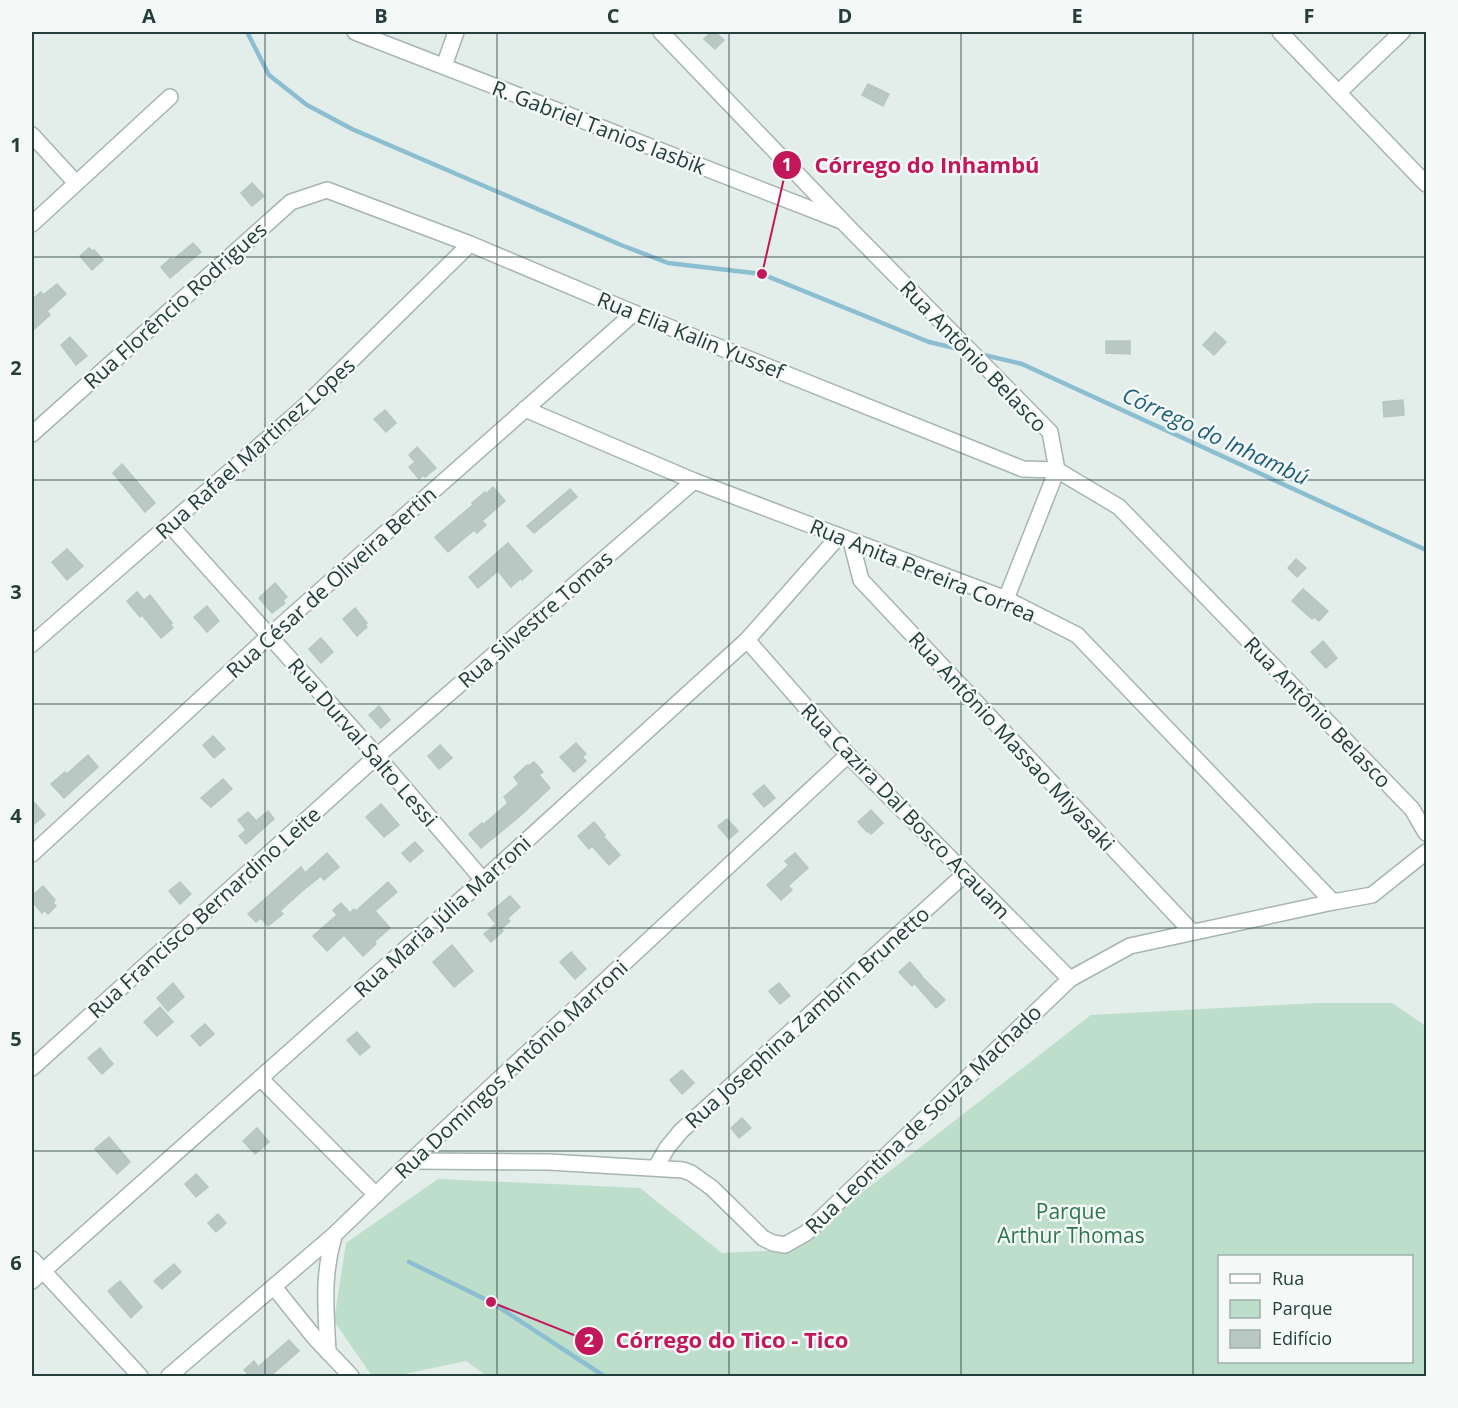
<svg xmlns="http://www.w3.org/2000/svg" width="1458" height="1408" font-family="'Open Sans',sans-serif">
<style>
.green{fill:#bddeca;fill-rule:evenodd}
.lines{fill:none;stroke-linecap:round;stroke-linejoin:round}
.stream{stroke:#8cbed1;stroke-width:4.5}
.building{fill:#b9c8c3;stroke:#b6c7c2;stroke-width:1.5}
.minor-casing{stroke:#a6b5b2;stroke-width:18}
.minor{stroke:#fff;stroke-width:15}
.grid{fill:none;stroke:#233e3b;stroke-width:1.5;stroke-opacity:0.55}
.labels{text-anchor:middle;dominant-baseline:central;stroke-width:5;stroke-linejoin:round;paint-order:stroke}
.street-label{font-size:21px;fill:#233e3b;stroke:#f4f9f7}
.park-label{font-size:21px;fill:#2d7552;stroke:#f4f9f7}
.water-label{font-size:22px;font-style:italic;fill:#1d5f7a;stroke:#f4f9f7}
.leader{fill:none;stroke:#c2185b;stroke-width:2}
.callout-dot{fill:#c2185b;stroke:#f4f9f7;stroke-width:2}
.mark-label{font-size:18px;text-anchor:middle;font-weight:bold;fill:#fff}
.callout-label{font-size:22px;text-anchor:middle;font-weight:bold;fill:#c2185b;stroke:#f4f9f7;stroke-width:5;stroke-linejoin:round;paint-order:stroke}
.neatline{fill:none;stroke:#233e3b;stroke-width:2}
.grid-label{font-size:20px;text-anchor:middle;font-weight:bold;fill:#233e3b}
</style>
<rect width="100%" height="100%" fill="#e3edea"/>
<path class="green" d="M1316,1003H1392L1426,1026V1376H487L466,1361L395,1376H372L334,1321L346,1243L438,1179L640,1188L722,1253L788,1250L1091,1015ZM1220,1256H1412V1362H1220Z"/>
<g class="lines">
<g class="stream">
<polyline points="247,32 269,75 307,105 352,129 621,245 668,263 762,274 929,342 963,350"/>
<polyline points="980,354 1022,364 1426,550"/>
<polyline points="409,1262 491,1302 604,1376"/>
</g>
</g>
<g class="building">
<polygon points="711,32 715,32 724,40 715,49 704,39"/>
<polygon points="868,84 889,94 883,106 862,95"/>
<polygon points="252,183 264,196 252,206 241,193"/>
<polygon points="193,243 201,252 170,278 161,267 171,258 173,260"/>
<polygon points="89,248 92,251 94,250 103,260 92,270 80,256"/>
<polygon points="57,284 66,294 47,311 50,315 32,331 32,300 41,292 43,295"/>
<polygon points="1215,332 1226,342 1214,355 1203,345"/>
<polygon points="70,337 87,356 76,365 61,345"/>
<polygon points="1106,341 1130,341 1130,354 1106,353"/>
<polygon points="1403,400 1404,415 1384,417 1383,402"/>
<polygon points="385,410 396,423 386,432 374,419"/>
<polygon points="417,447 436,468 425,477 424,475 419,479 409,467 415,462 409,455"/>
<polygon points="122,464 155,503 145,512 113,473"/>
<polygon points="493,487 505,501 482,521 486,525 477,533 474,530 448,552 435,537 474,504 472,503 485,492 486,494"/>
<polygon points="570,489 577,497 534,533 527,526"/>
<polygon points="508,543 532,571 522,580 521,578 511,587 498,571 478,588 469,577"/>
<polygon points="67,549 83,566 67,580 52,562"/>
<polygon points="1296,559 1306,568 1297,577 1288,568"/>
<polygon points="275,583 287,597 283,600 285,603 272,613 259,598"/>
<polygon points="1303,589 1328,611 1319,621 1314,617 1312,619 1292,601"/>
<polygon points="137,592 144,600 150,595 172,623 170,624 173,628 161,638 142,615 140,617 127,601"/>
<polygon points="207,606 219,621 207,632 194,617"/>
<polygon points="355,608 367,623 365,624 367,627 357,636 343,619"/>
<polygon points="321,638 333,652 321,663 309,649"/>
<polygon points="1323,641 1337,658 1326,668 1311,652"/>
<polygon points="379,706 390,720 381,728 369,715"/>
<polygon points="213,736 225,749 214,758 203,745"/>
<polygon points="576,743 586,754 582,757 586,761 574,772 560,757"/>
<polygon points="440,745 452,758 439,769 428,756"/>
<polygon points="88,755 98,767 64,798 51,784 65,772 67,774"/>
<polygon points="534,762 543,772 539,775 550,788 520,816 481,848 469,834 482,823 483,825 508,803 504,797 519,784 514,777 527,765 528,766"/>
<polygon points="223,779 232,789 211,807 201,798"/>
<polygon points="764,785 775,798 764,807 753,794"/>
<polygon points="32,800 45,815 32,826"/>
<polygon points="381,804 399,825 384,837 366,817"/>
<polygon points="871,810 883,823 871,834 868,831 867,832 858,822"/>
<polygon points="268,811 274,819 246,844 239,836 246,830 238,820 248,812 256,821"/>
<polygon points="727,819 738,831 729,839 718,826"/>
<polygon points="594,822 605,835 603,836 620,855 609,865 592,846 589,849 578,836"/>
<polygon points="415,842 423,851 410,862 402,853"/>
<polygon points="327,853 339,867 324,880 321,876 302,891 280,911 283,914 268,926 261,918 256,922 248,914 301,867 305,873"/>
<polygon points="795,853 808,868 788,886 792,890 781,900 767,885 789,865 785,861"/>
<polygon points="180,882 191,894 180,904 169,891"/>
<polygon points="388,882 397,892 375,911 390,928 374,942 376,944 363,956 344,935 327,951 313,936 337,915 333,910 341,903 350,913 354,909 356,911"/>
<polygon points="43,886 55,900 53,903 56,906 48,914 44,910 42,913 32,901 32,896"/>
<polygon points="510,896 520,907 507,919 510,921 501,929 503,931 491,942 484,934 496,924 488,914"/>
<polygon points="452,945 473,971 454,987 433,962"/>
<polygon points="571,952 586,969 575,979 560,962"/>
<polygon points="910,962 922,976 912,986 899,972"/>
<polygon points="922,977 945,1000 936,1008 915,984"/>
<polygon points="173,983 184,997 168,1011 157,998"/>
<polygon points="779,983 790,996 780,1004 769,991"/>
<polygon points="160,1007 173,1022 157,1036 144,1022"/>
<polygon points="205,1024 214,1034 200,1046 191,1036"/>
<polygon points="357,1032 370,1047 360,1055 347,1040"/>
<polygon points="100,1048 113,1064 102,1074 88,1058"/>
<polygon points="682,1070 694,1083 682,1094 670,1080"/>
<polygon points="742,1118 751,1128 739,1138 731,1128"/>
<polygon points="257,1128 269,1142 255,1154 243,1141"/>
<polygon points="109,1137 130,1162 117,1174 95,1149"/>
<polygon points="196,1174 208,1187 196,1197 185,1184"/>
<polygon points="218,1214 226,1223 216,1232 208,1223"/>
<polygon points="174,1264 181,1272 162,1289 154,1281"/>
<polygon points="120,1281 142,1307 131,1318 108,1291"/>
<polygon points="289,1340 299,1351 269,1377 247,1377 249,1375 244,1370 254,1361 258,1367"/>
</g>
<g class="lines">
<defs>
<g id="minor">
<polyline points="355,32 839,220"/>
<polyline points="661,32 849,228 1050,432 1057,470 1119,507 1412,809 1426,833"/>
<polyline points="1280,32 1426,184"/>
<polyline points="444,66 456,32"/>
<polyline points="1339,92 1402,32"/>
<polyline points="32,135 76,183"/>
<polyline points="32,224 170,97"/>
<polyline points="525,409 694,481 1006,599 1077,635 1333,902"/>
<polyline points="32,434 291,202 327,190 470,244 634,313 1023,469 1057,470 1006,599"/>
<polyline points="170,525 377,756 483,880"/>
<polyline points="851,541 861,580 1192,932"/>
<polyline points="747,640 848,755 1070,979"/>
<polyline points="32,644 305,406 470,244"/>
<polyline points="32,854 269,636 634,313"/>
<polyline points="32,1068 377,756 694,481"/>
<polyline points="261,1079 376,1195"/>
<polyline points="411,1161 549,1162 683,1170 691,1173 712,1188 763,1238 773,1243 785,1245 806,1233 1070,979 1130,946 1333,902 1372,895 1426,852"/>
<polyline points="656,1167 667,1148 681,1131 965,874"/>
<polyline points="32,1259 140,1376"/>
<polyline points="32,1281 483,880 747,640 839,536"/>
<polyline points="274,1287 315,1338 351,1376"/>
<path d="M328,1352C326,1310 322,1277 334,1236"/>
<polyline points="169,1376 334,1235 411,1161 848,755"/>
</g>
</defs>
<use href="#minor" class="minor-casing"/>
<use href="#minor" class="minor"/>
</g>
<path class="grid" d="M265,32V1376M497,32V1376M729,32V1376M961,32V1376M1193,32V1376M32,257H1426M32,480H1426M32,704H1426M32,928H1426M32,1151H1426"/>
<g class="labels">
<g class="street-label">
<text transform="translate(599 127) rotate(21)">R. Gabriel Tanios Iasbik</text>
<text transform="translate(175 305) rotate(-42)">Rua Florêncio Rodrigues</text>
<text transform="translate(691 335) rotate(22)">Rua Elia Kalin Yussef</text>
<text transform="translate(974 356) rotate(46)">Rua Antônio Belasco</text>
<text transform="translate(255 448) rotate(-42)">Rua Rafael Martinez Lopes</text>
<text transform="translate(923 570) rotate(22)">Rua Anita Pereira Correa</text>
<text transform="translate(331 582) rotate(-42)">Rua César de Oliveira Bertin</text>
<text transform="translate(535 619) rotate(-41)">Rua Silvestre Tomas</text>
<text transform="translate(1318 712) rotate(46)">Rua Antônio Belasco</text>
<text transform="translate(1012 741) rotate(47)">Rua Antônio Massao Miyasaki</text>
<text transform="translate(363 742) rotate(49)">Rua Durval Salto Lessi</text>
<text transform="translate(906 811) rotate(46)">Rua Cazira Dal Bosco Acauam</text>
<text transform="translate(204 912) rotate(-42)">Rua Francisco Bernardino Leite</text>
<text transform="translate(442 916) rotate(-42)">Rua Maria Júlia Marroni</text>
<text transform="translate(807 1017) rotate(-42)">Rua Josephina Zambrin Brunetto</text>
<text transform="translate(511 1069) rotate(-43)">Rua Domingos Antônio Marroni</text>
<text transform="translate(923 1119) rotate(-44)">Rua Leontina de Souza Machado</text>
</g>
<g class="park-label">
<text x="1071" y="1211">Parque<tspan x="1071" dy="24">Arthur Thomas</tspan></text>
</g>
<g class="water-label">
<text transform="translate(1216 435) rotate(25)">Córrego do Inhambú</text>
</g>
</g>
<path class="leader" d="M762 274L787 165M491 1302L589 1341"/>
<g class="callout-dot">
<circle cx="762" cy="274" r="6"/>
<circle cx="491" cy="1302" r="6"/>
<circle cx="787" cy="165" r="15"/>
<circle cx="589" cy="1341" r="15"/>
</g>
<g class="mark-label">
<text x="787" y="171">1</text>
<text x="589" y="1347">2</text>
</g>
<g class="callout-label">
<text x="927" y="173">Córrego do Inhambú</text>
<text x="732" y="1348">Córrego do Tico - Tico</text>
</g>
<rect width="1458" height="1408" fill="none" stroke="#f4f9f7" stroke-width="66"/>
<rect x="1218" y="1255" width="195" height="108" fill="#f4f9f7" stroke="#a0aeac" stroke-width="1.5"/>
<rect x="1230" y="1274" width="30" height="9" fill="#ffffff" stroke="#a0aeac" stroke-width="1.5"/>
<text x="1272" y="1285" font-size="18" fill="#233e3b">Rua</text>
<rect x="1230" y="1300" width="30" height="18" fill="#bddeca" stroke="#a0aeac" stroke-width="1.5"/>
<text x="1272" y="1315" font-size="18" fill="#233e3b">Parque</text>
<rect x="1230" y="1330" width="30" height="18" fill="#b9c8c3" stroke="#a0aeac" stroke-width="1.5"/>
<text x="1272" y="1345" font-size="18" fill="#233e3b">Edifício</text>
<rect x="33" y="33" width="1392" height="1342" class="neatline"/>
<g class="grid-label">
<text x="149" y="23">A</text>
<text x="381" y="23">B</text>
<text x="613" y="23">C</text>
<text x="845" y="23">D</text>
<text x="1077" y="23">E</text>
<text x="1309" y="23">F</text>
<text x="16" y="152">1</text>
<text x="16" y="375">2</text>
<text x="16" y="599">3</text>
<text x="16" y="823">4</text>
<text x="16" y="1046">5</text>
<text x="16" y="1270">6</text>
</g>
</svg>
